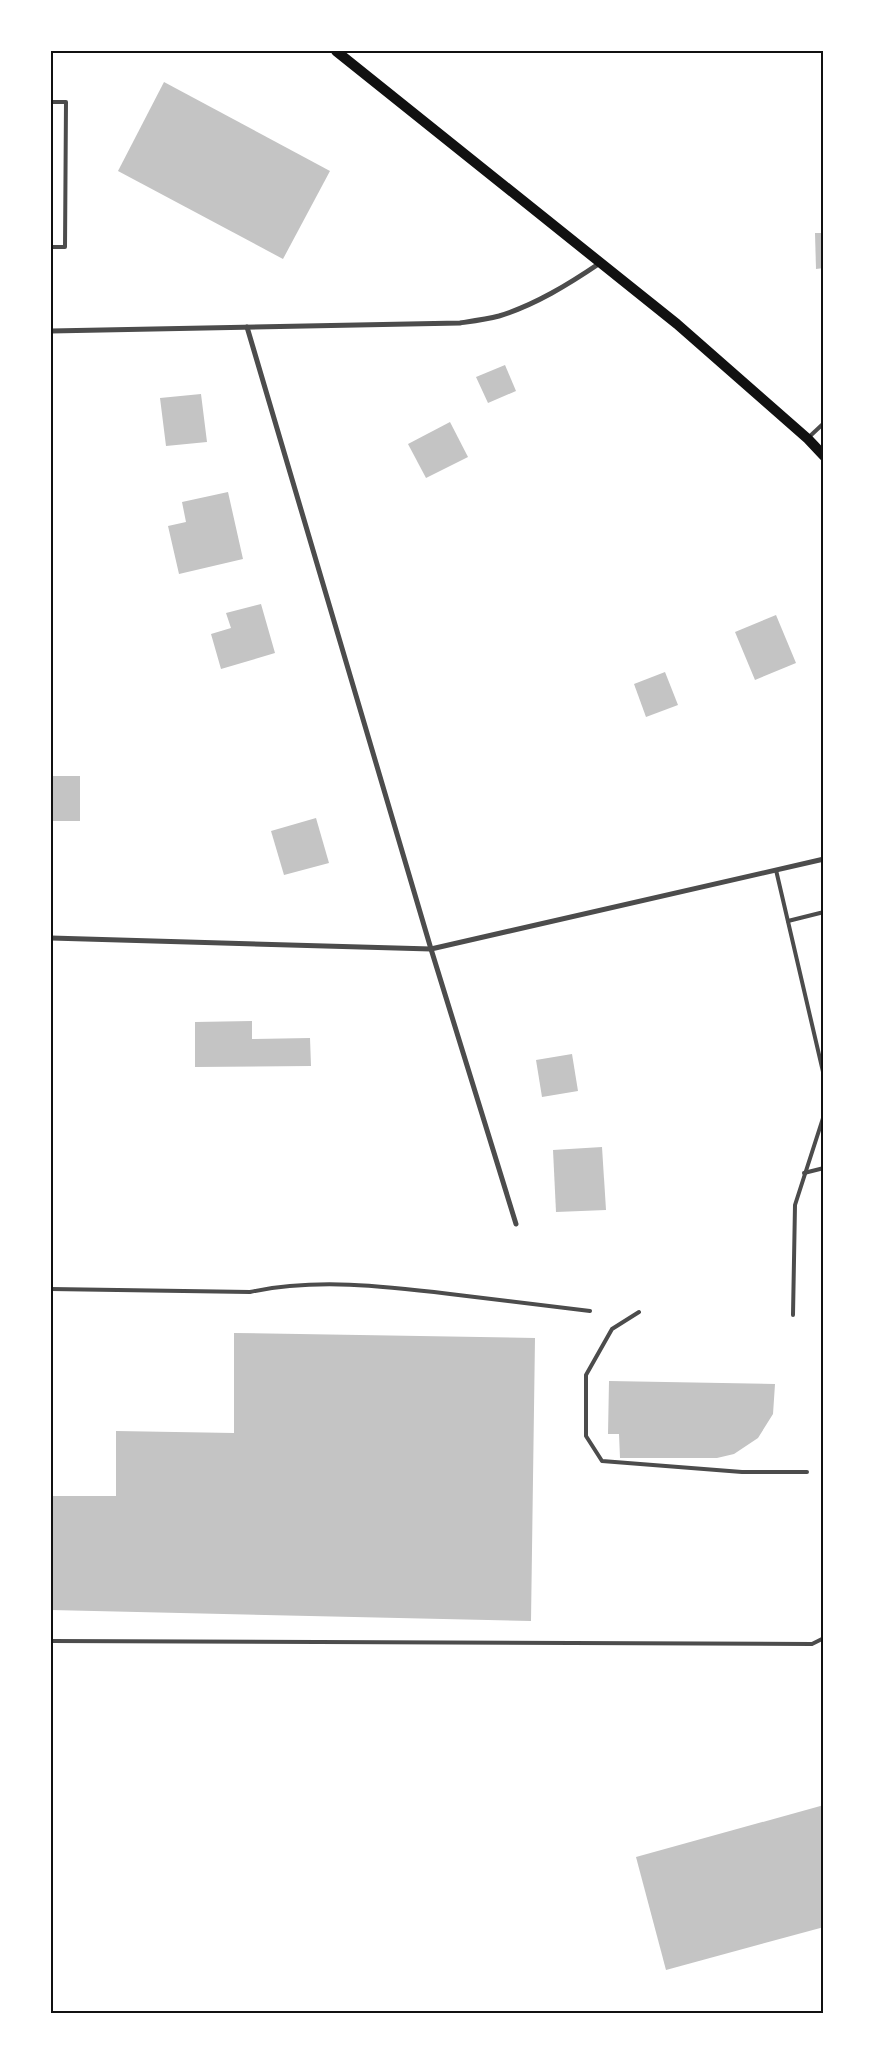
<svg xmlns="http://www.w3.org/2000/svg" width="875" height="2064" font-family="'Asap Condensed',sans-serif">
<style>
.building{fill:#c4c4c4}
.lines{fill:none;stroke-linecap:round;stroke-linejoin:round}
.service{stroke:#4c4c4c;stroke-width:4}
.minor{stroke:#4c4c4c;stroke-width:5}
.secondary{stroke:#111;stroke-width:10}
.neatline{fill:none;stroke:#111;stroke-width:2}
</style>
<rect width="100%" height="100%" fill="#fff"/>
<g class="building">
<polygon points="164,82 330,171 283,259 118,171"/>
<polygon points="815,233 824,233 824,268 816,269"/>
<polygon points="505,365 516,391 488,403 476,377"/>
<polygon points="201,394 207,442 166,446 160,398"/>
<polygon points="450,422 468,457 426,478 408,444"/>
<polygon points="228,492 243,559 179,574 168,526 186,522 182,502"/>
<polygon points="261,604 275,653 221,669 211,634 231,628 226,613"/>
<polygon points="776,615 796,663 755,680 735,632"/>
<polygon points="665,672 678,705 646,717 634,684"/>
<rect x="51" y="776" width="29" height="45"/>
<polygon points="316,818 329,863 284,875 271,831"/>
<polygon points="252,1021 252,1039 310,1038 311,1066 195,1067 195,1022"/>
<polygon points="572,1054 578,1091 542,1097 536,1060"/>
<polygon points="602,1147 606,1210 556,1212 553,1150"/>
<polygon points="234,1333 535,1338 531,1621 51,1610 51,1496 116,1496 116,1431 234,1433"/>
<polygon points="609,1381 775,1384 773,1414 758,1438 734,1454 717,1458 620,1458 619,1434 608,1434"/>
<polygon points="824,1805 824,1927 666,1970 636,1857"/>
</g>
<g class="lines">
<g class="service">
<polyline points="51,102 66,102 65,247 51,247"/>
<polyline points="809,437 824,423"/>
<polyline points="776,870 824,1076"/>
<polyline points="788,921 824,912"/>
<polyline points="804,1173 824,1168"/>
<path d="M51,1289L250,1292C315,1278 384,1286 450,1294C497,1300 544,1305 590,1311"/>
<polyline points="639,1312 612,1329 586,1375 586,1436 602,1461 742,1472 807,1472"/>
<polyline points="793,1315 795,1205 824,1115"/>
<polyline points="51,1641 812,1644 824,1638"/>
</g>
<g class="minor">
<polyline points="247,327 431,949 516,1224"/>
<path d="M51,331L460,323C473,321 487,319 499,316C535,305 569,284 600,263"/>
<polyline points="51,938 431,949 824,859"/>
</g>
<polyline class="secondary" points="336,51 677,324 808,439 824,456"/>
</g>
<rect width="875" height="2064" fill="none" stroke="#ffffff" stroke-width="105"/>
<rect x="52" y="52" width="770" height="1960" class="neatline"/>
</svg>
